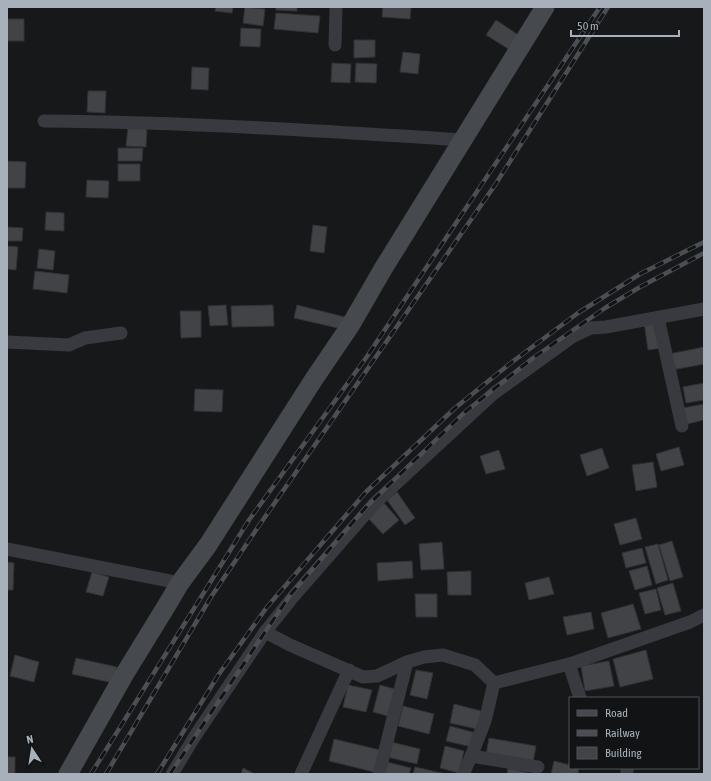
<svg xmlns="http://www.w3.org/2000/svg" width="711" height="781" font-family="'Asap Condensed',sans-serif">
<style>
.building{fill:#414347;stroke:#313236}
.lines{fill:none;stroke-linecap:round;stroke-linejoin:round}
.street{stroke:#383a3f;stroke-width:13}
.secondary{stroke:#464a4f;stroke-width:19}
.rail-casing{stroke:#4b4f54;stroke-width:4.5}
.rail{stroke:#121315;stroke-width:3;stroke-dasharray:9;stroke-linecap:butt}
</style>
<rect width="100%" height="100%" fill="#17181a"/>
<g class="building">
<polygon points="216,7 233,7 232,13 215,11"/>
<polygon points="245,7 265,9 263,26 243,23"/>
<polygon points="276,7 297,7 297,11 276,10"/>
<polygon points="383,7 411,7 410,19 382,17"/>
<polygon points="276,13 320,16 318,33 274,29"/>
<rect x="7" y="19" width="17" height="22"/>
<polygon points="496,20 520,36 510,50 486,35"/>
<polygon points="241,28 261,29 260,47 240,46"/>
<polygon points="354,40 375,40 375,57 354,58"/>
<polygon points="403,52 420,54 418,74 400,72"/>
<polygon points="332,63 351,64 350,83 331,82"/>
<polygon points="356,63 377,64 376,83 355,82"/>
<polygon points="192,67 209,68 208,90 191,89"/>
<polygon points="88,91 106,91 105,113 87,112"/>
<polygon points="128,127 147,128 146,147 126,146"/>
<polygon points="118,148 143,148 142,161 118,161"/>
<polygon points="7,161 26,162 25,188 7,188"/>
<rect x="118" y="164" width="22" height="17"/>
<polygon points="87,180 109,181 108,198 86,197"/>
<polygon points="46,212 64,213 64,231 45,230"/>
<polygon points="313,225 327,227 324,253 310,251"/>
<polygon points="7,227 23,228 22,241 7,241"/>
<polygon points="7,246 18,247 16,270 7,269"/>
<polygon points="39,249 55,251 53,270 37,268"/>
<polygon points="35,271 69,275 67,293 33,289"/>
<polygon points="226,305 228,325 210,326 208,306"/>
<polygon points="273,305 274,326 232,327 231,306"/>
<polygon points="297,305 345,317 342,329 294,318"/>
<polygon points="180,311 201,311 201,337 181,338"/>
<polygon points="657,319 662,348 648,350 644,322"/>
<polygon points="704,347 704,364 672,370 669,354"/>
<polygon points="704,383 704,400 686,403 683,387"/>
<polygon points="195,389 223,390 222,412 194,411"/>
<polygon points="704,404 704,420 687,424 683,408"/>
<polygon points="679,447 684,465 661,471 656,454"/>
<polygon points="602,448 609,468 587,476 580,455"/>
<polygon points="499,450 505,469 486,474 480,456"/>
<polygon points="653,462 657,487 636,491 632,465"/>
<polygon points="397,492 415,518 405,525 387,500"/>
<polygon points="383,502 399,520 383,534 367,517"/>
<polygon points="636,518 642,539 620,545 614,524"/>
<polygon points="672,541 683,577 670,581 659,545"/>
<polygon points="442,542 444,569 421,570 419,544"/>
<polygon points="658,544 668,580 656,584 645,547"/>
<polygon points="642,548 646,563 626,568 622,553"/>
<polygon points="412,561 413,578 378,581 377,563"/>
<polygon points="7,562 14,563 13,590 7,590"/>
<polygon points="647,566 652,585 635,590 629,571"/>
<polygon points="471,571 471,595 448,595 447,572"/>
<polygon points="92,572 109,577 103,596 86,592"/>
<polygon points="549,577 554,594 529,600 525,583"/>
<polygon points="673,583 681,611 665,615 657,588"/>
<polygon points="656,589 661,610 645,614 639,593"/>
<polygon points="415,594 437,594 437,617 416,617"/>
<polygon points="633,604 641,629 608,638 601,613"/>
<polygon points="591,612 594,629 567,635 563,617"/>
<polygon points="646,650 653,679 620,687 613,659"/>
<polygon points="15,655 39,662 34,682 10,676"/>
<polygon points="76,658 117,667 113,683 72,674"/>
<polygon points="609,661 614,686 585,691 581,666"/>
<polygon points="416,670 433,673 427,699 410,695"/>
<polygon points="348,685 372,690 366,712 343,707"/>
<polygon points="380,685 395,689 388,716 373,712"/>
<polygon points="454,704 481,711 477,729 450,723"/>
<polygon points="403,706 434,714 429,734 398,726"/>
<polygon points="450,726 476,733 472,747 446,741"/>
<polygon points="489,738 536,746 533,763 486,755"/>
<polygon points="334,739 380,750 374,772 329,761"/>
<polygon points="391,742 420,749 417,764 387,757"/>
<polygon points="445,746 464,751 459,773 440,768"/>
<rect x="7" y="757" width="8" height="17"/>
<polygon points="554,761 570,765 570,768 579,768 578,774 551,774"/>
<polygon points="387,762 411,768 409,774 384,774"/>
<polygon points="415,767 446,774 413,774"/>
<polygon points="243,768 255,774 241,774"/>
<polygon points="508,768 529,773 529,774 507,774"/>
</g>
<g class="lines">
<g class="street">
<polyline points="335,45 336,7"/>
<path d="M44,121C184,122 324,131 464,140"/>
<polyline points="658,318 682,426"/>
<polyline points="7,342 69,345 85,338 121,333"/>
<polyline points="7,549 180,583"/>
<polyline points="265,632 290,645 363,677 377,676 407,662 424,657 443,655 475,665 494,683 485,721 470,759 463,774"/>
<polyline points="569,664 580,698"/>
<polyline points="494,683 573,663 690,622 704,615"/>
<polyline points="471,756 538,767"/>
<polyline points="172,774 195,736 265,632 293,597 375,503 493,394 572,337 591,328 606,327 704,309"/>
<polyline points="301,774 349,670"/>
<polyline points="379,774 407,662"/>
<polyline points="627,774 627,768"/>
</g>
<polyline class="secondary" points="68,774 124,675 167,605 180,583 208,545 314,379 350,326 383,269 545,7"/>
<defs>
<g id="rail">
<polyline points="91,774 249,520 368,355 600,7"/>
<polyline points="106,774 211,597 258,527 495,185 608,7"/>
<polyline points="157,774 219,674 267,607 366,492 455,408 512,362 578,313 640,274 704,242"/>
<polyline points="170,774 265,632 291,594 367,506 465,412 533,358 605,308 640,287 704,253"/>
</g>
</defs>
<use href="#rail" class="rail-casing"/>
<use href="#rail" class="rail"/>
</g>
<rect width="711" height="781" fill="none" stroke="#a8b1bb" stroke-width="16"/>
<rect x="569" y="697" width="130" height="72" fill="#121315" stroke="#4e5257"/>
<rect x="577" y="710" width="20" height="6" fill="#464a4f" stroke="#4e5257"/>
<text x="605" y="717" font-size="12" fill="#a8b1bb">Road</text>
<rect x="577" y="730" width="20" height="6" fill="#4b4f54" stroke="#4e5257"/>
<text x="605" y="737" font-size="12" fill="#a8b1bb">Railway</text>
<rect x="577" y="747" width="20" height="12" fill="#414347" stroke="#4e5257"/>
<text x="605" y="757" font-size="12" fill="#a8b1bb">Building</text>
<g transform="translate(32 749) rotate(348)" stroke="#121315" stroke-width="3" paint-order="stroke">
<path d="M0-3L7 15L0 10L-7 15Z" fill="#a8b1bb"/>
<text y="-6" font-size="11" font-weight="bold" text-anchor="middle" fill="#a8b1bb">N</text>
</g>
<path d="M571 30v6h108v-6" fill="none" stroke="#a8b1bb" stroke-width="2"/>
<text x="577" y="30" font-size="12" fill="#a8b1bb" stroke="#121315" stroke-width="3" paint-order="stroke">50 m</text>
</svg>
